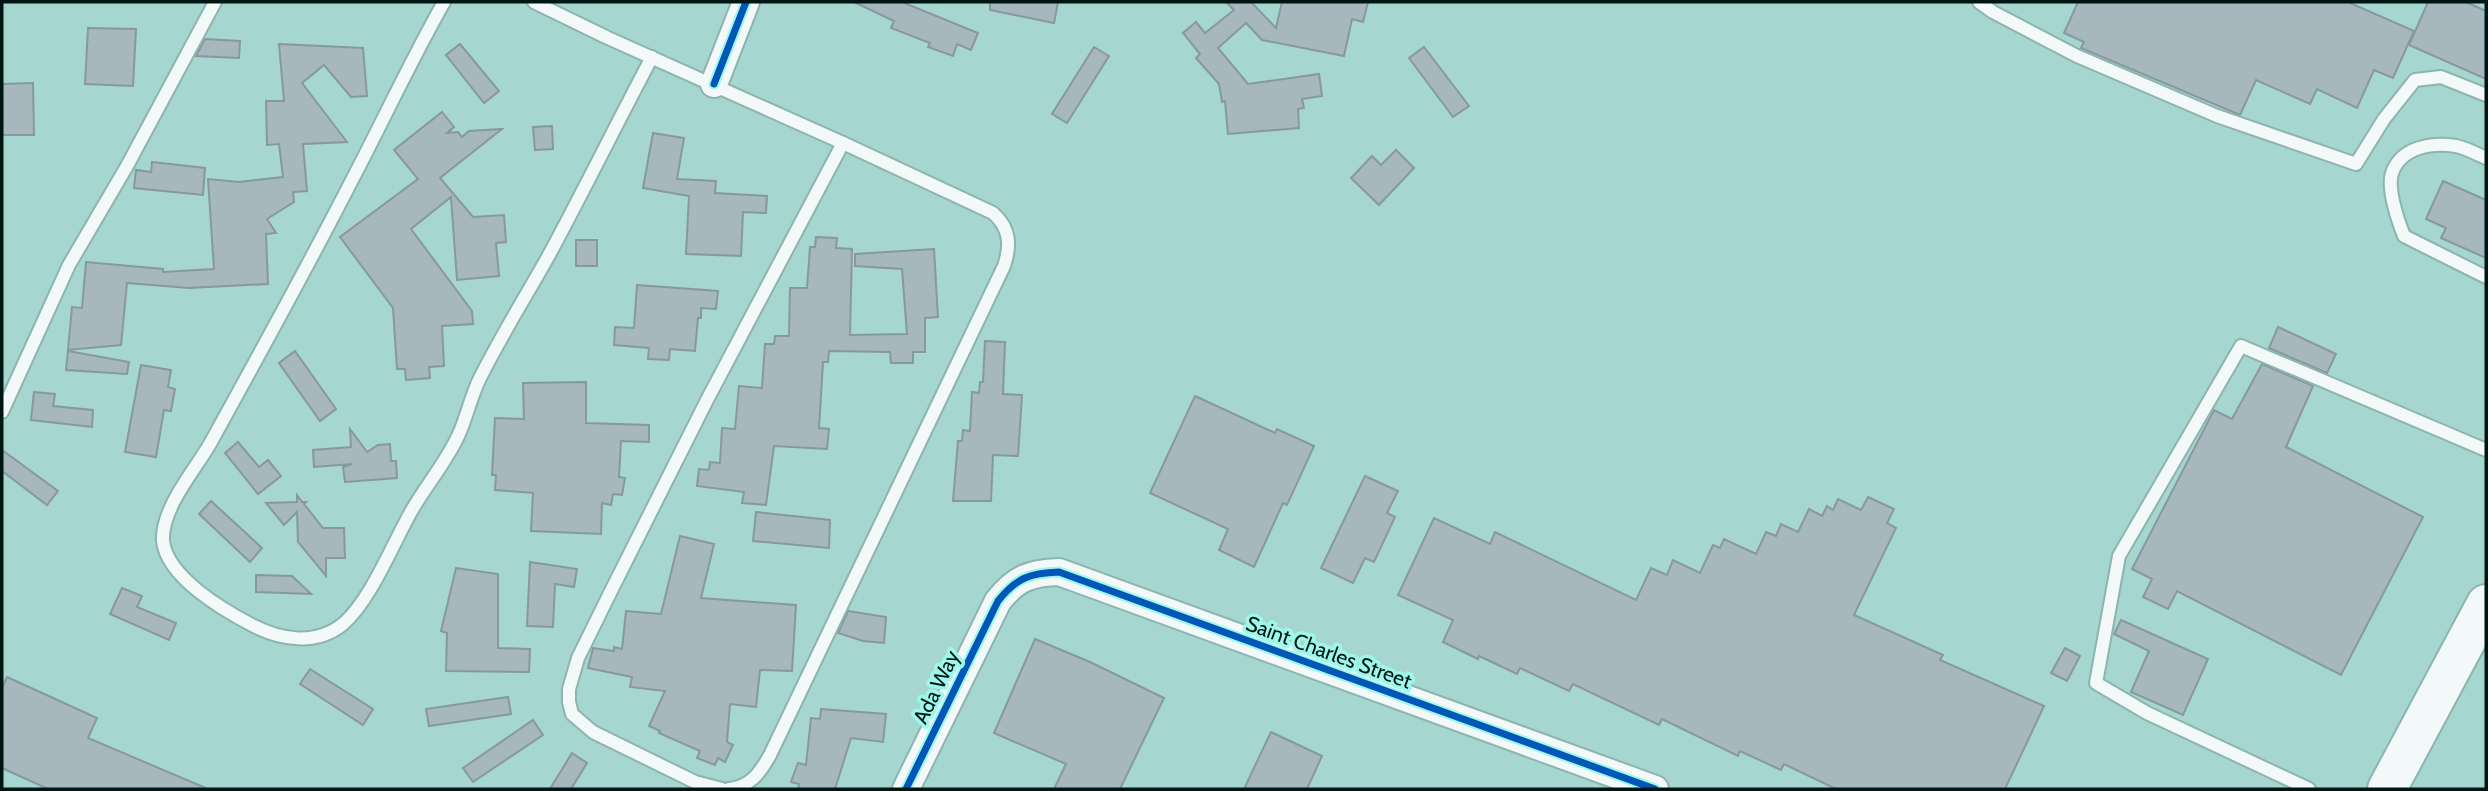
<svg xmlns="http://www.w3.org/2000/svg" width="2488" height="791" font-family="Cabin,sans-serif">
<style>
.building{fill:#a6b7be;stroke:#87989f;stroke-width:2}
.lines{fill:none;stroke-linecap:round;stroke-linejoin:round}
.service-casing{stroke:#8eb4af;stroke-width:16}
.minor-casing{stroke:#8eb4af;stroke-width:30}
.primary-casing{stroke:#8eb4af;stroke-width:42}
.service{stroke:#f2f9f8;stroke-width:12}
.minor{stroke:#f2f9f8;stroke-width:26}
.primary{stroke:#f2f9f8;stroke-width:38}
.cycleway-casing{stroke:#9ef7eb;stroke-width:11}
.cycleway{stroke:#0057b8;stroke-width:7}
.labels{text-anchor:middle;dominant-baseline:central;stroke-width:7;stroke-linejoin:round;paint-order:stroke}
.street-label{font-size:21px;fill:#001613;stroke:#9ef7eb}
</style>
<rect width="100%" height="100%" fill="#a5d6cf"/>
<g class="building">
<polygon points="854,2 902,2 978,33 971,50 957,44 953,56 928,47 930,43 891,28 894,21"/>
<polygon points="990,2 1058,2 1054,23 990,10"/>
<polygon points="1226,2 1251,2 1276,28 1282,2 1368,2 1363,22 1352,19 1344,56 1262,40 1246,23 1218,48 1248,84 1319,74 1322,96 1302,99 1304,108 1298,109 1299,128 1228,134 1225,101 1222,102 1219,84 1196,58 1200,54 1183,33 1196,22 1205,33 1234,10"/>
<polygon points="2078,2 2348,2 2414,31 2393,78 2374,70 2357,108 2317,89 2310,104 2256,80 2240,115 2081,48 2084,42 2064,33"/>
<polygon points="2428,2 2466,2 2486,11 2486,79 2409,45"/>
<polygon points="88,28 136,29 133,86 85,84"/>
<polygon points="205,39 240,41 239,58 196,56"/>
<polygon points="279,44 363,48 367,96 351,97 324,65 302,83 347,142 303,144 307,191 293,192 294,202 267,219 276,233 266,234 268,284 189,288 127,283 121,345 68,350 72,307 82,308 86,262 163,269 163,272 214,269 208,179 239,182 283,177 279,144 267,145 266,101 284,101"/>
<polygon points="460,44 499,91 484,103 446,55"/>
<polygon points="1094,47 1109,56 1067,123 1052,114"/>
<polygon points="1424,47 1469,106 1453,117 1409,58"/>
<polygon points="33,83 34,135 2,135 2,84"/>
<polygon points="442,112 454,127 447,133 458,132 462,137 469,131 502,129 440,178 473,217 504,215 506,242 496,243 499,276 457,280 451,197 411,229 472,311 473,324 442,326 444,366 429,367 430,378 406,380 405,369 397,369 393,308 340,237 418,179 394,150"/>
<polygon points="552,126 553,149 535,150 533,127"/>
<polygon points="653,133 684,138 677,179 716,181 715,193 767,196 766,213 743,212 741,256 686,254 689,196 643,188"/>
<polygon points="1396,150 1414,168 1379,205 1351,178 1372,156 1381,165"/>
<polygon points="152,162 205,168 203,195 134,188 136,170 151,172"/>
<polygon points="2443,181 2486,200 2486,258 2441,238 2446,228 2426,219"/>
<polygon points="816,237 837,238 836,248 852,249 850,335 907,334 902,269 855,266 855,254 934,249 938,317 925,318 925,352 913,352 913,363 891,363 890,352 829,351 828,362 823,362 819,428 829,429 827,449 774,446 766,505 742,503 744,492 697,486 699,469 709,470 710,462 720,463 722,428 735,429 739,386 762,388 765,344 774,344 775,336 789,336 790,288 807,288 810,247 815,247"/>
<rect x="576" y="240" width="21" height="26"/>
<polygon points="637,285 718,291 716,309 701,308 701,318 698,318 695,351 670,349 669,360 648,359 649,348 614,345 615,327 634,328"/>
<polygon points="2278,327 2336,354 2327,373 2269,348"/>
<polygon points="985,341 1005,342 1003,394 1022,395 1018,456 993,455 991,501 953,501 958,441 962,441 963,430 970,431 972,392 979,393 980,382 983,382"/>
<polygon points="68,351 129,362 127,374 66,370"/>
<polygon points="295,351 336,409 320,421 279,363"/>
<polygon points="2262,364 2313,386 2286,447 2423,517 2341,675 2177,591 2168,609 2143,597 2152,579 2132,569 2214,410 2232,419"/>
<polygon points="141,365 171,370 168,387 175,389 171,411 164,410 156,457 125,452"/>
<polygon points="586,382 586,423 649,425 649,442 621,441 619,477 625,478 622,495 613,494 611,505 602,503 601,534 531,531 533,493 495,490 496,475 492,475 495,418 524,419 523,383"/>
<polygon points="34,392 55,394 53,406 93,410 92,427 31,420"/>
<polygon points="1195,396 1275,433 1277,429 1314,446 1287,505 1283,503 1254,567 1219,550 1228,529 1150,493"/>
<polygon points="350,429 367,452 378,445 390,444 391,461 396,461 397,478 345,482 343,467 352,464 314,467 313,450 351,447"/>
<polygon points="238,442 259,467 268,460 281,476 258,494 225,453"/>
<polygon points="2,450 58,491 47,505 2,471"/>
<polygon points="1365,476 1398,491 1387,513 1395,517 1374,562 1365,558 1353,583 1321,568"/>
<polygon points="297,495 302,502 306,502 304,504 323,528 344,528 345,558 326,558 326,576 298,542 297,512 284,525 266,503 297,502"/>
<polygon points="1868,497 1894,509 1887,523 1896,528 1854,615 1943,655 1940,660 2044,706 2005,789 1836,789 1784,764 1781,770 1740,751 1738,756 1662,719 1659,725 1573,684 1569,691 1520,668 1517,674 1479,656 1478,659 1443,642 1453,620 1398,595 1434,518 1490,544 1495,532 1636,600 1651,568 1667,575 1673,560 1700,573 1713,545 1720,548 1724,539 1756,554 1766,532 1776,536 1781,524 1798,532 1809,509 1822,516 1827,506 1833,510 1838,499 1861,510"/>
<polygon points="211,501 262,548 250,562 199,514"/>
<polygon points="756,512 830,520 829,548 753,541"/>
<polygon points="680,536 714,544 701,598 796,605 792,671 760,670 756,707 730,704 727,742 733,745 725,762 718,758 715,765 697,758 700,751 659,733 660,731 649,726 665,691 630,687 632,677 588,668 593,648 614,651 614,647 622,649 626,611 661,614"/>
<polygon points="530,562 577,569 574,587 555,584 553,627 527,626"/>
<polygon points="456,568 498,574 498,648 530,649 529,672 446,671 447,633 441,631"/>
<polygon points="256,575 292,576 311,594 256,592"/>
<polygon points="122,588 142,596 137,607 176,623 169,640 110,614"/>
<polygon points="848,611 886,617 884,643 863,641 838,633"/>
<polygon points="2121,620 2208,659 2183,715 2131,692 2149,651 2114,634"/>
<polygon points="1035,639 1090,662 1164,698 1120,789 1054,789 1066,764 994,733"/>
<polygon points="2065,648 2080,656 2067,681 2051,673"/>
<polygon points="310,669 373,709 363,725 300,684"/>
<polygon points="7,677 97,718 88,738 208,789 48,789 2,768 2,688"/>
<polygon points="508,697 511,714 429,726 426,709"/>
<polygon points="821,709 886,714 883,742 851,738 835,789 798,789 799,784 791,782 798,763 806,765 811,718 820,719"/>
<polygon points="533,720 543,735 473,782 463,768"/>
<polygon points="1271,732 1322,756 1307,789 1244,789"/>
<polygon points="572,753 587,763 571,789 550,789"/>
</g>
<g class="lines">
<defs>
<g id="service">
<path d="M444,2C411,60 383,121 352,180C307,268 259,355 211,442C196,469 161,508 163,541C167,577 223,610 252,625C281,640 316,646 343,624C371,600 393,543 412,510C427,484 447,461 459,434C467,416 471,396 480,378C501,336 526,296 549,255C584,190 617,123 652,57"/>
<polyline points="534,2 608,38 843,143"/>
<polyline points="1979,2 1993,12 2077,56 2217,116 2356,164 2384,119 2415,80 2441,77 2486,95"/>
<path d="M2486,158C2477,154 2466,148 2456,146C2432,142 2401,147 2392,173C2387,189 2398,221 2404,236L2486,277"/>
<polyline points="2,412 69,265 127,166 215,2"/>
<path d="M722,789L695,782L593,732L572,714L569,702V689L578,658L609,595L707,400L843,143L993,213C1010,228 1011,245 1004,266L770,755C760,773 750,787 729,789"/>
<polyline points="2309,789 2147,713 2096,683 2119,556 2241,346 2486,450"/>
</g>
<g id="minor">
<polyline points="714,84 746,2"/>
<path d="M906,789L998,601C1016,578 1030,573 1059,572L1655,789"/>
</g>
<polyline id="primary" points="2387,789 2486,604"/>
</defs>
<use href="#service" class="service-casing"/>
<use href="#minor" class="minor-casing"/>
<use href="#primary" class="primary-casing"/>
<use href="#service" class="service"/>
<use href="#minor" class="minor"/>
<use href="#primary" class="primary"/>
<defs>
<g id="cycleway">
<polyline points="714,84 746,2"/>
<path d="M906,789L998,601C1016,578 1030,573 1059,572L1655,789"/>
</g>
</defs>
<use href="#cycleway" class="cycleway-casing"/>
<use href="#cycleway" class="cycleway"/>
</g>
<g class="labels">
<g class="street-label">
<text transform="translate(1329 652) rotate(20)">Saint Charles Street</text>
<text transform="translate(936 687) rotate(-64)">Ada Way</text>
</g>
</g>
<rect width="2488" height="791" fill="none" stroke="#001613" stroke-width="7"/>
</svg>
